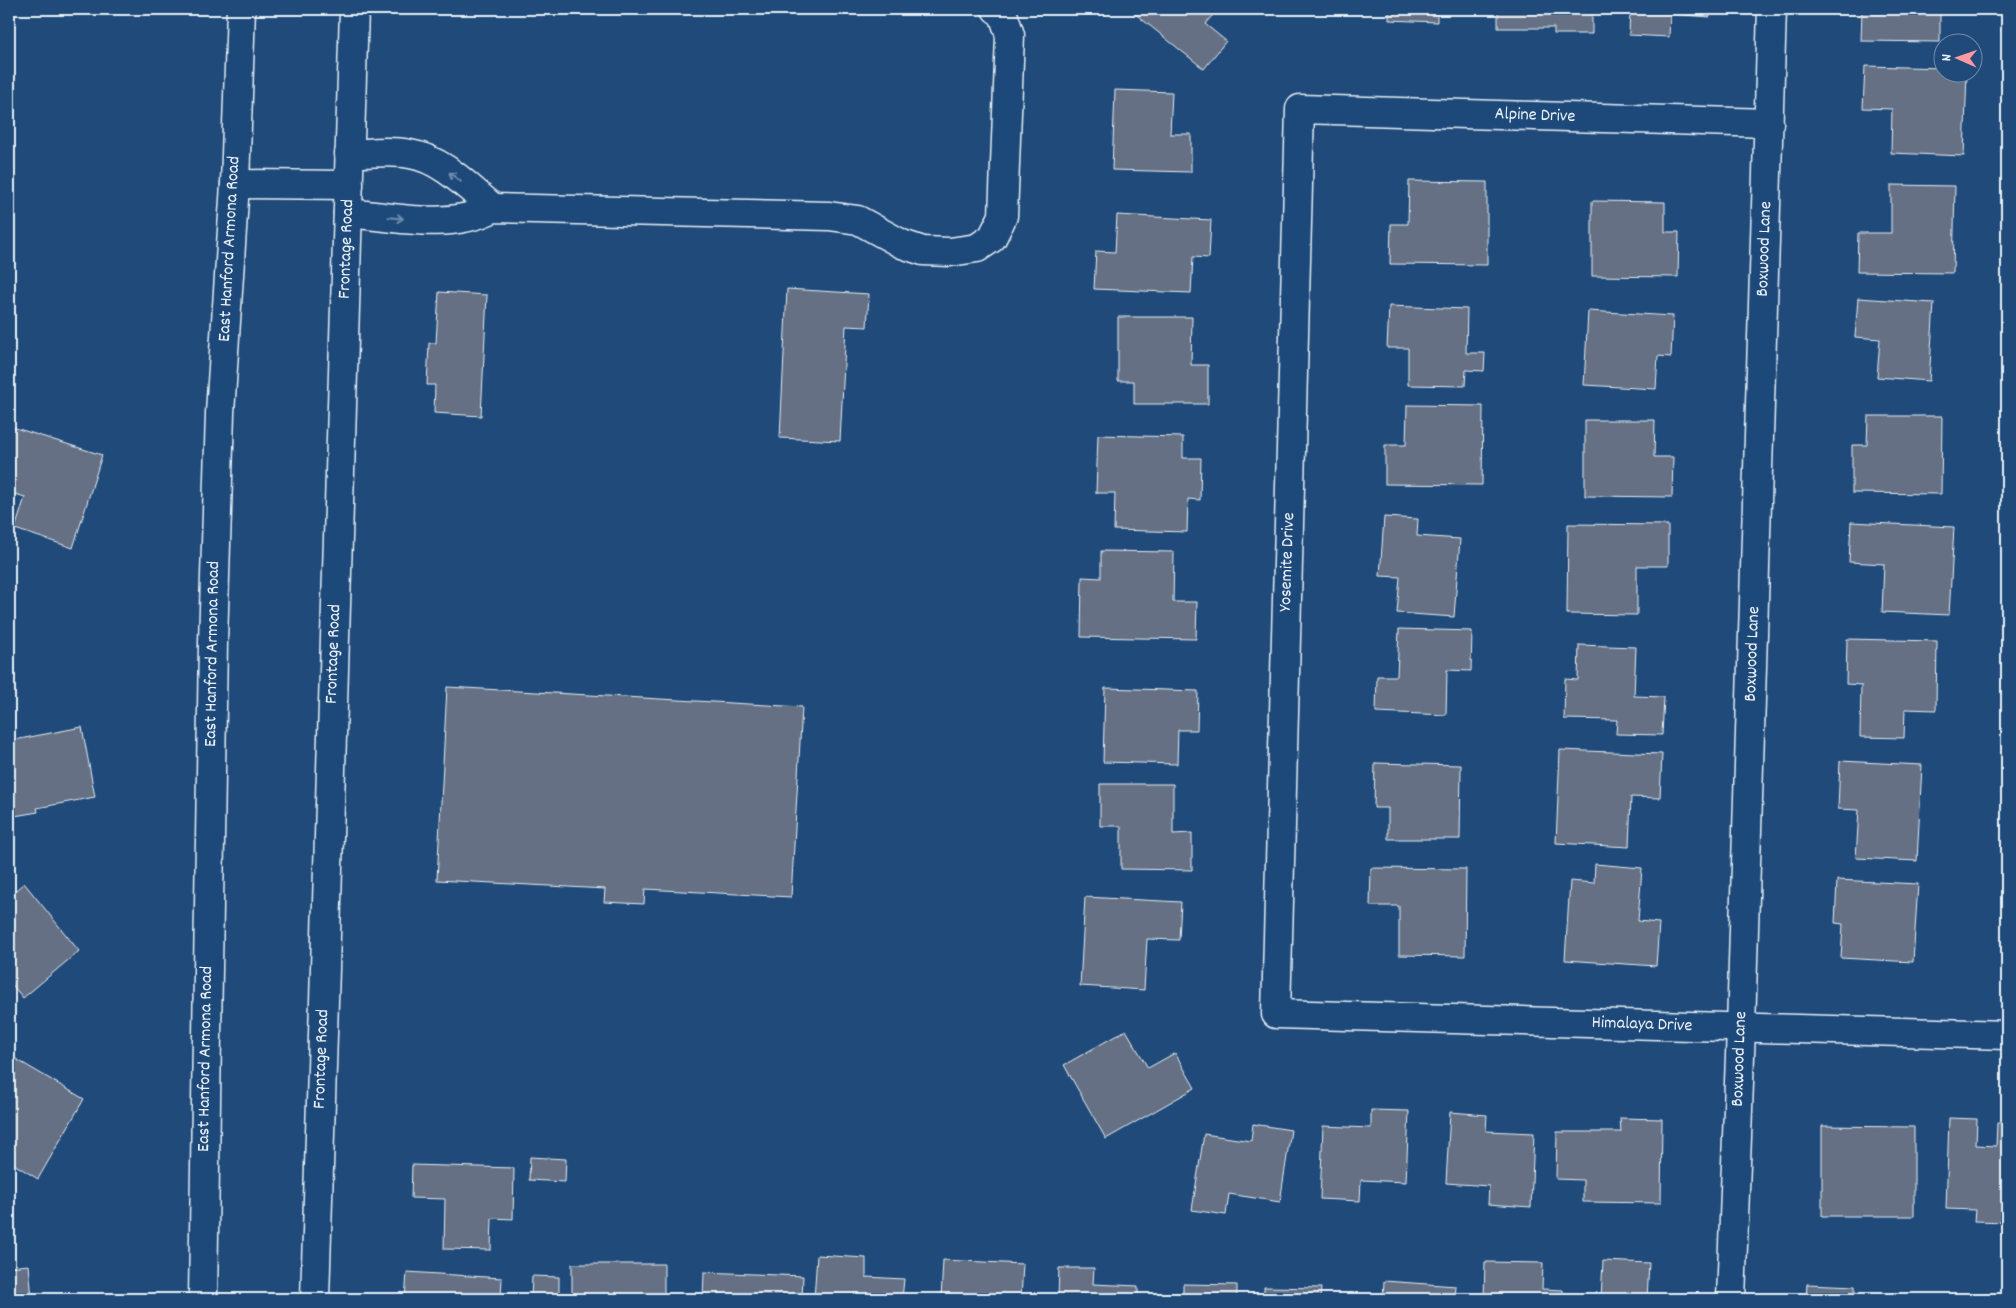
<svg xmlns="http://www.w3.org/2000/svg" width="2016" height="1308" font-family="Dekko,sans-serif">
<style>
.building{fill:#657084;stroke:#e8f1f8}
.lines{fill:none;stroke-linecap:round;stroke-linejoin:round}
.minor-casing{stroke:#e8f1f8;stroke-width:31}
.major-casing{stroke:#e8f1f8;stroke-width:31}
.minor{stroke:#1f4a7a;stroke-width:28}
.major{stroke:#1f4a7a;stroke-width:28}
.oneway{stroke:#6f8dac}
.labels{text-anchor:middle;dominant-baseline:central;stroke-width:4.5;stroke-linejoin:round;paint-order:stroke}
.street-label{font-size:18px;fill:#e8f1f8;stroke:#1f4a7a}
</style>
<rect width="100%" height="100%" fill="#1f4a7a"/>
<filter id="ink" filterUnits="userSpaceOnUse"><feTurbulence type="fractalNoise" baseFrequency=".02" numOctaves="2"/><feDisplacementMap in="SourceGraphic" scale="10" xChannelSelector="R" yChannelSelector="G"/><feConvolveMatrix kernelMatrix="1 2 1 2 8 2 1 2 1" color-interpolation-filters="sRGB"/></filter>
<g filter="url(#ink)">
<g class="building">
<polygon points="1129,9 1218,9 1205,24 1226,41 1204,69"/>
<polygon points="1389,9 1437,9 1437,22 1389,20"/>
<polygon points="1498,9 1592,9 1592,34 1554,34 1554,28 1498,28"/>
<polygon points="1630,9 1710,9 1710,17 1670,14 1669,37 1629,35"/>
<polygon points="1862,9 1940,9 1940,42 1861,41"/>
<polygon points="1865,66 1944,68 1944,72 1967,72 1964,156 1891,153 1892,109 1863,108"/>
<polygon points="1115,90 1172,92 1170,134 1191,134 1191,172 1112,170"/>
<polygon points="1409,181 1487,182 1487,265 1390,264 1391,224 1408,224"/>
<polygon points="1891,185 1955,186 1953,273 1857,272 1858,233 1891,233"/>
<polygon points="1592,201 1665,202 1665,232 1679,232 1678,277 1592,276"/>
<polygon points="1117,215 1211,220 1209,258 1193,257 1191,293 1094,289 1096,251 1115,252"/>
<polygon points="787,289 869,294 867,327 846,326 840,441 780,438"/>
<polygon points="439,292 487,295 481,416 434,413 435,385 427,385 429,343 436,343"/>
<polygon points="1858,298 1934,303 1929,381 1877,377 1880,339 1855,337"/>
<polygon points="1389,306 1467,309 1466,353 1485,353 1484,371 1466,370 1465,386 1408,385 1408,348 1387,348"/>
<polygon points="1588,311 1673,316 1671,357 1658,356 1656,389 1584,385"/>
<polygon points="1118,317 1192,317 1191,365 1208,365 1208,404 1134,404 1134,381 1118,381"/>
<polygon points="1407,405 1483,406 1482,485 1385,484 1385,445 1406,445"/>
<polygon points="1868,416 1942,416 1941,494 1852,493 1852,445 1867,445"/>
<polygon points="1585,420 1655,420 1654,457 1673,457 1672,497 1585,496"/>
<polygon points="9,426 102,455 73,548 15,529 25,497 9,492"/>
<polygon points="1098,435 1183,437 1183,458 1201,458 1200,500 1188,499 1187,532 1114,530 1115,493 1096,493"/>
<polygon points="1384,517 1418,519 1417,536 1460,539 1454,617 1397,613 1400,577 1380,576"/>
<polygon points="1851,522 1954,527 1949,615 1882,612 1884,564 1849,562"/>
<polygon points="1568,524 1668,525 1668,566 1637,566 1637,615 1567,614"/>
<polygon points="1101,551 1174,552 1173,602 1197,602 1196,639 1081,637 1082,577 1101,578"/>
<polygon points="1399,629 1472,631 1471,671 1447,670 1446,715 1376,712 1377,676 1397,676"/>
<polygon points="1847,639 1937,641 1936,710 1905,709 1904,738 1860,737 1861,685 1846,684"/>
<polygon points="1579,645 1636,647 1634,696 1664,697 1662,735 1616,734 1617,720 1564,719 1565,679 1578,680"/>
<polygon points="447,687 802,707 791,897 645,889 644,904 604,902 605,889 437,880"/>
<polygon points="1105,688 1198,691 1197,730 1178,730 1177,764 1103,762"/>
<polygon points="82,727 95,797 37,808 38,812 9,817 9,741"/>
<polygon points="1560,750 1662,754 1660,798 1631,797 1629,847 1556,843"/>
<polygon points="1840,761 1922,765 1917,861 1856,858 1859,810 1838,809"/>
<polygon points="1375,763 1461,765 1460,839 1388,839 1388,808 1374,808"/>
<polygon points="1100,784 1173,784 1173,834 1192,833 1192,870 1121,869 1121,826 1100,826"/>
<polygon points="1595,864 1642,868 1638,921 1659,923 1656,966 1565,960 1570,881 1594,883"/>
<polygon points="1371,868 1466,869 1465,956 1399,955 1399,906 1370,906"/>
<polygon points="1837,880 1918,884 1913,962 1841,958 1843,924 1835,923"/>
<polygon points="24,883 79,951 23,998 9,981 9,896"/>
<polygon points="1085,897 1181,902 1179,940 1147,939 1144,990 1080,986"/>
<polygon points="1126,1030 1148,1068 1175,1053 1195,1088 1106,1139 1064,1065"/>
<polygon points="9,1055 84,1099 38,1179 9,1161"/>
<polygon points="1371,1110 1409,1111 1406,1182 1361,1180 1360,1201 1320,1199 1323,1126 1371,1128"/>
<polygon points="1450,1112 1487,1115 1486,1131 1534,1133 1531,1207 1488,1204 1489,1186 1446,1183"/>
<polygon points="1620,1118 1662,1119 1661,1203 1583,1202 1583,1180 1556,1179 1557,1132 1621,1132"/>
<polygon points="1949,1118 1977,1119 1976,1145 1996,1146 1997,1123 2007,1123 2007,1222 1974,1221 1975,1210 1946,1209"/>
<polygon points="1253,1124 1291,1130 1280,1202 1229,1194 1226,1215 1192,1210 1204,1134 1251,1141"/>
<polygon points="1822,1126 1914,1127 1914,1216 1822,1216"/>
<polygon points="530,1157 566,1159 565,1182 529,1180"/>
<polygon points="412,1165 514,1168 513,1219 492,1218 491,1250 444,1249 445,1199 411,1198"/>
<polygon points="817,1255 866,1258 866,1277 904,1279 902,1299 814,1299"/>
<polygon points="943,1260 1023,1264 1021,1299 941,1299"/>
<polygon points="1603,1261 1649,1263 1647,1299 1601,1299"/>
<polygon points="1485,1262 1543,1263 1542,1289 1563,1290 1563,1299 1484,1299"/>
<rect x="572" y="1264" width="92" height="35"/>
<polygon points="29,1265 32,1299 9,1299 9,1267"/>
<polygon points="1059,1268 1094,1268 1093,1284 1138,1286 1138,1299 1058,1299"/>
<polygon points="407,1272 502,1278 501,1299 405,1299"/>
<polygon points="704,1272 803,1276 802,1299 703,1299"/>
<polygon points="532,1276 559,1277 559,1299 531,1299"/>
<polygon points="1384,1281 1456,1286 1455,1299 1383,1299"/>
<polygon points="1183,1284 1237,1285 1237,1299 1183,1299"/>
<polygon points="1807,1284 1855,1286 1855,1299 1806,1299"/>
<polygon points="1264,1287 1321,1288 1320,1299 1264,1299"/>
</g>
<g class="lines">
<defs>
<g id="minor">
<polyline points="1769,123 1300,109 1276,1014 2007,1035"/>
<path d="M349,154C369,153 390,150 410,154C442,159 469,188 493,208"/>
<polyline points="235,184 349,185"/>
<path d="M348,213C394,217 449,231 493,208L829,216L858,220L902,244L923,251L950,252L977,248L992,238L1003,216L1010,35L1003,14L996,9"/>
<polyline points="315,1299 354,9"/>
<polyline points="1731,1299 1741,1028 1772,9"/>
</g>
<polyline id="major" points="203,1299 213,642 220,413 235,184 241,9"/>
</defs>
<use href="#minor" class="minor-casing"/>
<use href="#major" class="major-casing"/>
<use href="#minor" class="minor"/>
<use href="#major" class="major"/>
</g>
<defs><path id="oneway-shaft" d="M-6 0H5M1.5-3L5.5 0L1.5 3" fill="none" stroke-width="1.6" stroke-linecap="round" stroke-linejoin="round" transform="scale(1.25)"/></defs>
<g class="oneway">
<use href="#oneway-shaft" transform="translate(455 177) rotate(-142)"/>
<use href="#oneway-shaft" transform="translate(396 218) rotate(5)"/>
</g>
</g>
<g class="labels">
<g class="street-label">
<text transform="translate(1535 116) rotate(2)">Alpine Drive</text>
<text transform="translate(230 249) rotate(-87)">East Hanford Armona Road</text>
<text transform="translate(347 249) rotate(-88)">Frontage Road</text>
<text transform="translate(1765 249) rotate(-88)">Boxwood Lane</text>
<text transform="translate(1288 562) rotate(-88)">Yosemite Drive</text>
<text transform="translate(213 654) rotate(-89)">East Hanford Armona Road</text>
<text transform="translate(334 654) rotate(-88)">Frontage Road</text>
<text transform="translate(1753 654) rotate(-88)">Boxwood Lane</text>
<text transform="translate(1642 1025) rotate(2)">Himalaya Drive</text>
<text transform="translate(206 1059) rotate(-89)">East Hanford Armona Road</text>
<text transform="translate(322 1059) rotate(-88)">Frontage Road</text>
<text transform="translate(1740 1059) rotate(-88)">Boxwood Lane</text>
</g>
</g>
<rect width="2016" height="1308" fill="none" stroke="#1f4a7a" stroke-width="30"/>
<rect x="15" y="15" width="1986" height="1278" fill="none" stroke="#e8f1f8" stroke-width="2" filter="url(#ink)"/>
<g transform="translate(1958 58) rotate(272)"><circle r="24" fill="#1f4a7a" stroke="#6f8dac"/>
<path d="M0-4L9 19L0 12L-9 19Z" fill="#ff9aa2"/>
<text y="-8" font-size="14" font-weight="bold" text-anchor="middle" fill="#e8f1f8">N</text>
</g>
</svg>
